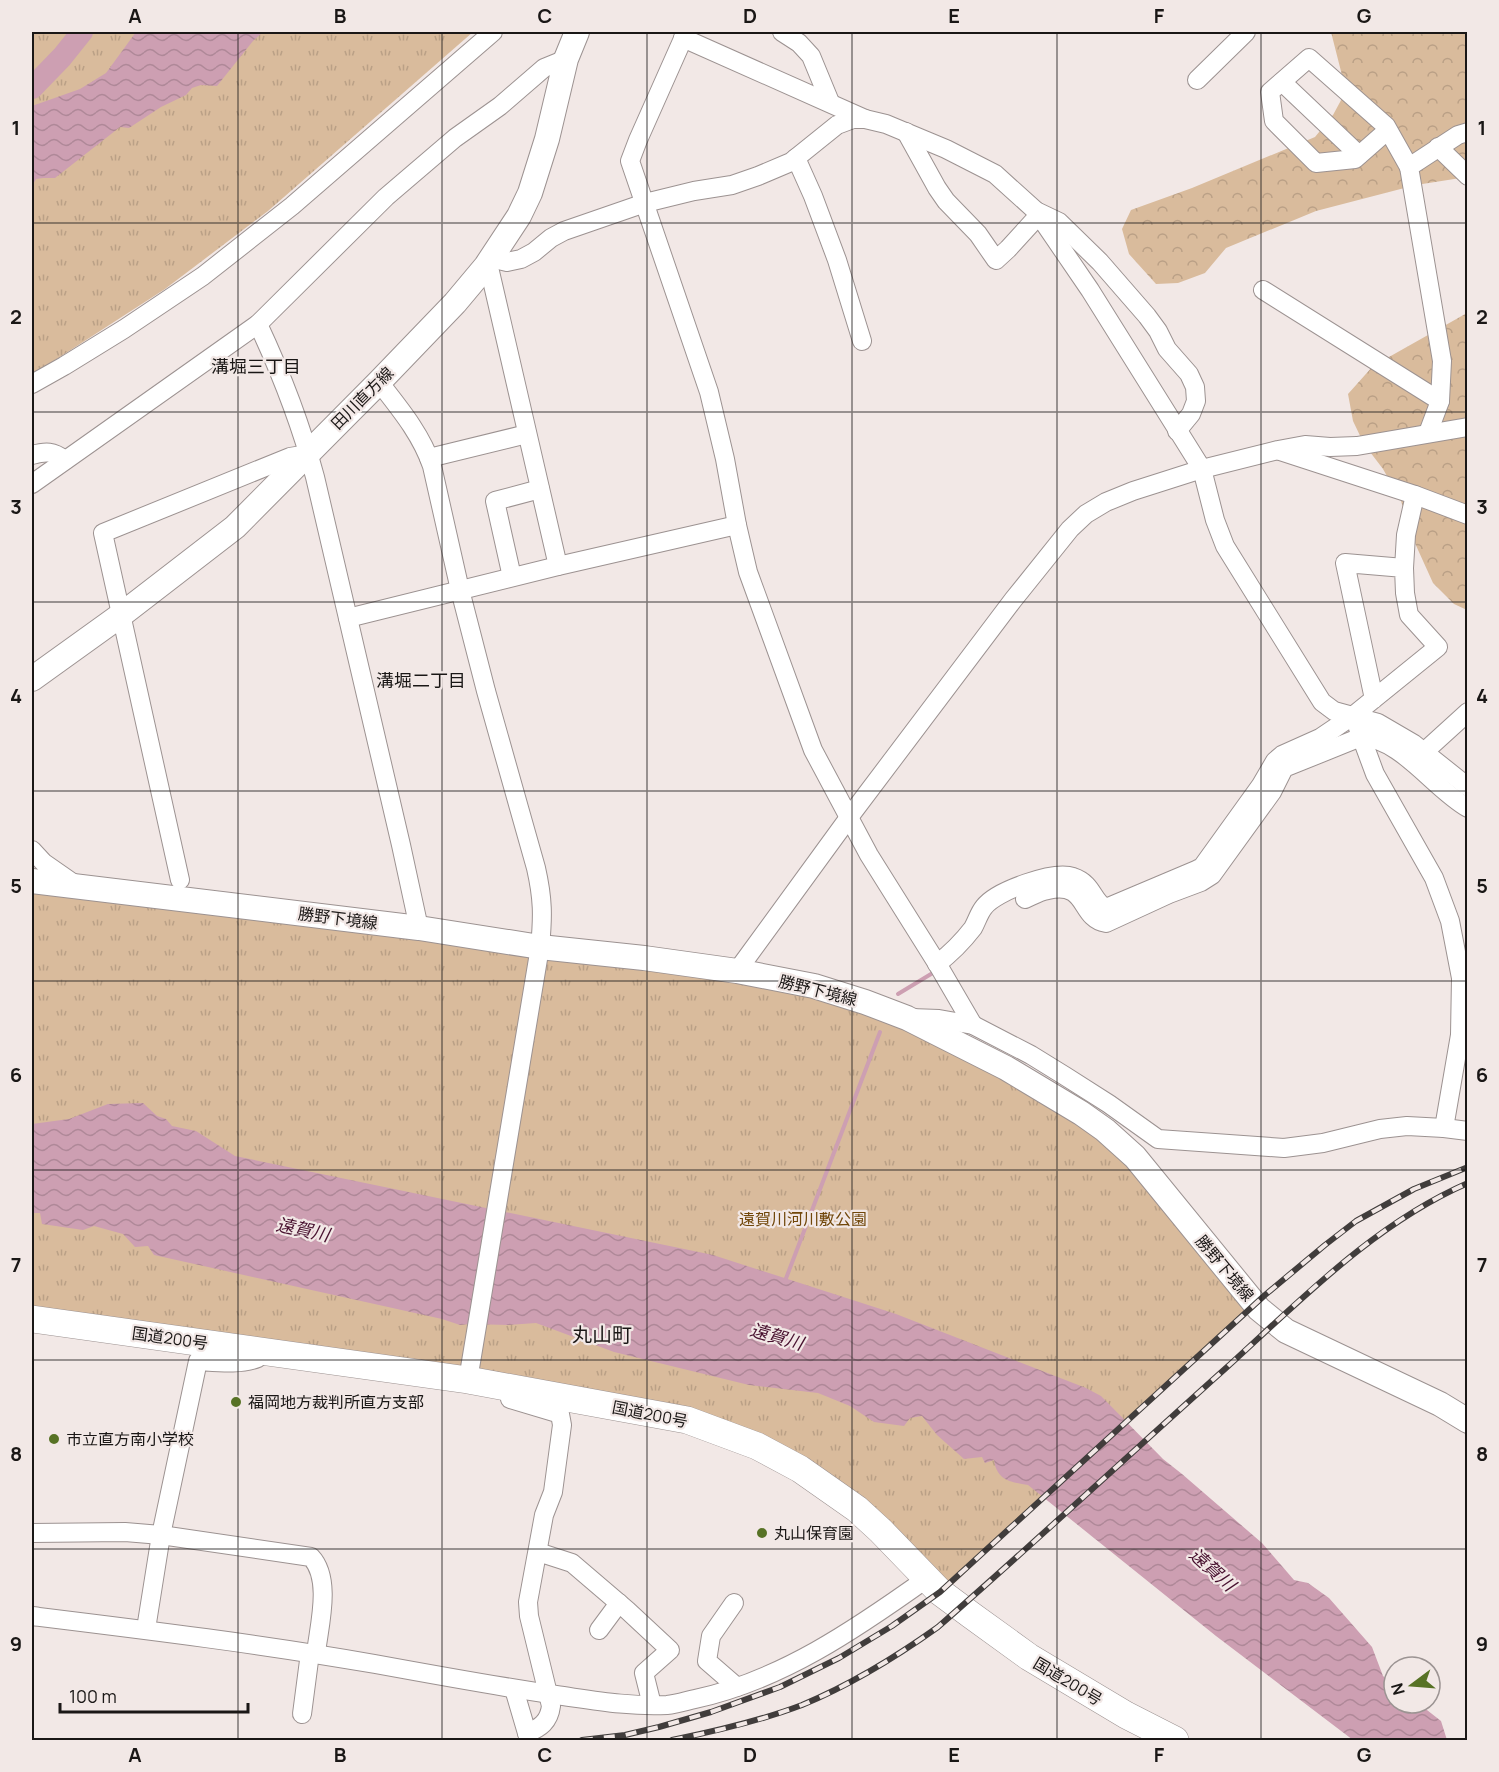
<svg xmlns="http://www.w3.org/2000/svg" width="1499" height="1772" font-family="Manrope,'Noto Sans JP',sans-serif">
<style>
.forest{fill:url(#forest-crowns)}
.park{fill:url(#park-tufts)}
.water{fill:url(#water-waves)}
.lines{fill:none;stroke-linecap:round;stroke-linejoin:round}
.stream{stroke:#cd9fb2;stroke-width:4}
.river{stroke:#cd9fb2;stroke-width:22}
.minor-casing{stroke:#9c9291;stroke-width:20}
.major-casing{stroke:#9c9291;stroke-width:26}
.highway-casing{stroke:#9c9291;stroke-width:28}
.minor{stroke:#fff;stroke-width:18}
.major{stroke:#fff;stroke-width:24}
.highway{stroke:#fff;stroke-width:27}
.rail-casing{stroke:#413d3c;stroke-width:6}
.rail{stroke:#f2e8e6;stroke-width:4;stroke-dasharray:11;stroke-linecap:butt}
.grid{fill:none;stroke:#1a1716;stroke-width:1.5;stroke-opacity:0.55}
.poi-dot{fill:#577225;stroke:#f2e8e6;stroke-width:2}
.labels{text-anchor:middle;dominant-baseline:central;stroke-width:4.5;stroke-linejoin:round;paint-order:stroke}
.street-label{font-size:16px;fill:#1a1716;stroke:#f2e8e6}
.park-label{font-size:16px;fill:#71470a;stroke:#f2e8e6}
.poi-label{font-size:16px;fill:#1a1716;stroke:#f2e8e6;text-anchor:start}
.neighbourhood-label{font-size:18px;fill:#1a1716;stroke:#f2e8e6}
.water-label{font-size:18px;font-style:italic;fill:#48112f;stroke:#f2e8e6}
.quarter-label{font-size:20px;fill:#1a1716;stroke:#f2e8e6}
.neatline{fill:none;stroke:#1a1716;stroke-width:2}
.grid-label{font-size:20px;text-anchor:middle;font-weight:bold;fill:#1a1716}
</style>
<defs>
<pattern id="forest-crowns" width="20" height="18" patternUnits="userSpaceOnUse" patternTransform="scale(1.5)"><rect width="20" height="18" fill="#d9bb9c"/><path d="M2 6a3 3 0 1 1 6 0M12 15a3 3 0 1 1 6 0" fill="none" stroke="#baa086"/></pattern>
<pattern id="park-tufts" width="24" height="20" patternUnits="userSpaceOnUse" patternTransform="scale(1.5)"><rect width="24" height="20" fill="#d9bb9c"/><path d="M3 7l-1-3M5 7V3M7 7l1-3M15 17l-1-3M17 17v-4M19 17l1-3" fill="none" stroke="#baa086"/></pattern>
<pattern id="water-waves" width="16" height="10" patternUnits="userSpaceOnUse" patternTransform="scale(1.5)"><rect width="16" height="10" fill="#cd9fb2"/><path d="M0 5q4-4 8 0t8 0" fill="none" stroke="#af8898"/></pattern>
</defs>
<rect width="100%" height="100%" fill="#f2e8e6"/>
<g class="forest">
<polygon points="1331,32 1467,32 1467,177 1416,185 1316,211 1226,248 1205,273 1178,283 1156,284 1129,254 1122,229 1131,210 1192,188 1315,137 1333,115 1346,91"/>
<polygon points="1467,313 1467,610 1454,604 1433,583 1414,541 1401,501 1383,469 1364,444 1353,421 1348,394 1373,366"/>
</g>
<g class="park">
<polygon points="32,32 473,32 268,211 165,289 32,375"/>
<polygon points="32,886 813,993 881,1014 1006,1074 1099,1134 1248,1307 949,1588 750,1433 32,1309"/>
</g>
<g class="water">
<polygon points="136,32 263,32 253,41 217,86 201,85 192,88 186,95 161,107 129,128 120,127 55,178 43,178 36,179 32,186 32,106 80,89 106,73"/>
<path d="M143,1103L157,1116L166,1119L172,1126L196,1131L235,1156L713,1255L896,1314L1086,1388L1101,1396L1163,1459L1182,1474L1262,1543L1294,1580L1308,1583L1329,1598L1372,1647L1383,1676L1394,1685V1703H1418L1441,1721L1447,1740H1353L1216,1636L1028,1485C1011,1482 997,1481 994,1460L985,1463L982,1457L964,1459L937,1435L922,1416L910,1418L904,1426L874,1422L850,1406L818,1393L749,1385L614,1352L536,1323L508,1325L470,1324L460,1325L442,1319L154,1255L148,1246L135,1247L123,1234L94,1226L83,1230L42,1224L40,1213H32V1124L69,1119L108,1104Z"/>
</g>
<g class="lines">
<g class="stream">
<polyline points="898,994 936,971"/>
<polyline points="785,1281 880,1032"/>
</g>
<polyline class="river" points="32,88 62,57 82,32"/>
<defs>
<g id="minor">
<polyline points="686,32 638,140 630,161 709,392 725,459 737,525 748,572 813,750 869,855 938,965 973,1025"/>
<polyline points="782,32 799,43 811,56 830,102"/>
<polyline points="683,38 865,119"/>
<polyline points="1197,80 1246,32"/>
<polyline points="1282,82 1359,155"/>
<polyline points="1388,130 1355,159 1316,163 1274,121 1270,92 1309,58 1386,126 1409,167"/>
<polyline points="906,132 937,188 946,201 978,234 996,260 1008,249 1039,215"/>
<polyline points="1438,147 1468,176"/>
<polyline points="796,158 813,196 837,260 862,341"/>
<polyline points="1038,212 1059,222 1100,262 1147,316 1158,331 1167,349 1189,374 1195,387 1196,401 1191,414 1177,431"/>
<polyline points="490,258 507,262 521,259 534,252 551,238 564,231 645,203 694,191 732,185 758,176 791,162 837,125 853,119 865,119 886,124 946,149 995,174 1036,211 1090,290 1202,469 1215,520 1225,546 1322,702 1334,711 1378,723 1414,744 1468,787"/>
<polyline points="488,263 558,566"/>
<polyline points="1263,290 1440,401"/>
<path d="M258,324C281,373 301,425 315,477L401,845L419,928"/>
<path d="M379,382C400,409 421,434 432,466L460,590L486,691L536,868C543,899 543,916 540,947L468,1380"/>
<polyline points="32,384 64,366 124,329 203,276 292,206 493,32"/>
<polyline points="1428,433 1440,401 1442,361 1409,167 1458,135 1468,132"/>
<polyline points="1280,451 1415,495 1468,515"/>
<path d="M32,455C46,451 53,451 65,460"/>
<polyline points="429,458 527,434"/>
<polyline points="32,484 258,324 386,197 455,138 500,106 544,68 566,59"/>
<polyline points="1404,568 1406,535 1415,495"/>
<polyline points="512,577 495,501 540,489"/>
<polyline points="348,618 558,566 737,525"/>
<polyline points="1358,728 1375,774 1434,878 1450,921 1461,978 1460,1035 1444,1128"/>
<polyline points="1424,752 1468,712"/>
<polyline points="32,850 44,863 77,886"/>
<polyline points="180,880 103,533 290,457 308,454"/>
<path d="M1025,899C1032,896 1040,891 1048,890C1089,881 1078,918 1106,923L1169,894L1201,882L1212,875L1272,792L1284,768L1361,737C1401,738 1434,789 1468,808"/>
<path d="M937,964C950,954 963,941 973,928C977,921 979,913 984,907C996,891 1054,870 1073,877C1094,884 1092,902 1106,908L1196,870L1202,867L1261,785L1275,761L1282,755L1320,738L1354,715L1438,647L1409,615L1405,593L1404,568L1345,563L1374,699"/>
<polyline points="737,971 850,816 1013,600 1070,529 1086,514 1106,502 1133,491 1202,469 1278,450 1305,445 1330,447 1357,446 1468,427"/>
<polyline points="911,1018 939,1019 973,1025 1031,1055 1065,1076 1109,1104 1158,1139 1284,1148 1323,1143 1380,1129 1407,1126 1444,1128 1468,1131"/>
<path d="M510,1399L560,1414L562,1425L553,1492L544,1515L528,1602L529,1616L551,1706C549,1722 540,1728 527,1733"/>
<path d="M32,1533L125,1532L161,1535L311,1557C332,1579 319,1626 316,1653"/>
<polyline points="538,1552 572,1563 627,1610 670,1650 644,1673 652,1705"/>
<polyline points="734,1603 711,1636 707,1661 737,1687"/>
<path d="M32,1616C146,1630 261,1644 375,1664C435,1675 495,1686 556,1695C592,1700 630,1707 667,1705C677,1704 686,1701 695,1699C780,1681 856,1629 926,1579"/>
<path d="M146,1629L161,1535L198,1361C216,1362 241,1365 258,1358"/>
<polyline points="599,1630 619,1603"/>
<polyline points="514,1689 529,1740"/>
<polyline points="302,1714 310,1653"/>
</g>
<g id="major">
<polyline points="32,679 121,615 235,527 379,382 455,303 486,266 519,216 530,193 547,139 566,59 577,32"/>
<polyline points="32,881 419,928 540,947 644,958 737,971 814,986 865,1002 907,1018 1006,1068 1081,1113 1105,1130 1135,1157 1259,1309 1286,1331 1440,1404 1468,1421"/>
</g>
<polyline id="highway" points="32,1319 468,1380 687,1420 757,1446 800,1469 857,1509 881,1531 940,1592 971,1615 1029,1657 1126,1715 1175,1740"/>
</defs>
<use href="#minor" class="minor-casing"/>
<use href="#major" class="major-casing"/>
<use href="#highway" class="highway-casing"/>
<use href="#minor" class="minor"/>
<use href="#major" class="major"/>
<use href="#highway" class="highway"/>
<defs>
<g id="rail">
<polyline points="582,1740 625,1735 659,1727 711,1712 780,1687 839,1658 892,1626 940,1592 1265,1295 1325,1245 1356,1221 1414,1189 1468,1167"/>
<path d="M672,1740C716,1731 760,1721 802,1705C850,1685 896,1657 938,1627C1035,1542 1130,1454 1226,1368C1301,1300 1374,1224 1468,1183"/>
</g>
</defs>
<use href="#rail" class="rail-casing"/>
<use href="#rail" class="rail"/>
</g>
<path class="grid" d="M238,32V1740M442,32V1740M647,32V1740M852,32V1740M1057,32V1740M1261,32V1740M32,223H1468M32,412H1468M32,602H1468M32,791H1468M32,981H1468M32,1170H1468M32,1360H1468M32,1549H1468"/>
<g class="poi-dot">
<circle cx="236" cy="1402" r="6"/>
<circle cx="54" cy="1439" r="6"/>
<circle cx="762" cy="1533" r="6"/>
</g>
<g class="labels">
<g class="street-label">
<text transform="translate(362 398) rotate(-45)">田川直方線</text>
<text transform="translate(338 918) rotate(7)">勝野下境線</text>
<text transform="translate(818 990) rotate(14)">勝野下境線</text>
<text transform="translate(1225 1268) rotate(50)">勝野下境線</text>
<text transform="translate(170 1338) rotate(8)">国道200号</text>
<text transform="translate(650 1414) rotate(11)">国道200号</text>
<text transform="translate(1068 1681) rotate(31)">国道200号</text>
</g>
<g class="park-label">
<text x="803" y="1219">遠賀川河川敷公園</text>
</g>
<g class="poi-label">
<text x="248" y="1402">福岡地方裁判所直方支部</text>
<text x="66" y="1439">市立直方南小学校</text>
<text x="774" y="1533">丸山保育園</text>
</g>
<g class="neighbourhood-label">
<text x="256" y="366">溝堀三丁目</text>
<text x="421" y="680">溝堀二丁目</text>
</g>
<g class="water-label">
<text transform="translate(303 1229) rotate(12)">遠賀川</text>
<text transform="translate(777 1336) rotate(16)">遠賀川</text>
<text transform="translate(1213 1569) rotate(42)">遠賀川</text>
</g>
<g class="quarter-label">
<text x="602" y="1334">丸山町</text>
</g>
</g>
<rect width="1499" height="1772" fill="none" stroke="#f2e8e6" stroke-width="66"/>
<g transform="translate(1412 1685) rotate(254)"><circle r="28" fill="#f2e8e6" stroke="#9c9493" stroke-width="1.5"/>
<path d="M0-4.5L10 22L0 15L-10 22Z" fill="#577225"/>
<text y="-9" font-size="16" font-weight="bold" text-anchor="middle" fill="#1a1716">N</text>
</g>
<path d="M60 1703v9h188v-9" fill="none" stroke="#1a1716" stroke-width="3"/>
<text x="69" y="1703" font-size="18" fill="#1a1716" stroke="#f2e8e6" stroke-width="4.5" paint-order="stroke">100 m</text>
<rect x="33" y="33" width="1433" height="1706" class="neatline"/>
<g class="grid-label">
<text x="135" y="23">A</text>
<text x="340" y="23">B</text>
<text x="545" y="23">C</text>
<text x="750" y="23">D</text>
<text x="954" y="23">E</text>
<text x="1159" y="23">F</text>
<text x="1364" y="23">G</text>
<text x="16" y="135">1</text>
<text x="1482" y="135">1</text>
<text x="16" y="324">2</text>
<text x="1482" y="324">2</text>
<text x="16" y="514">3</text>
<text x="1482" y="514">3</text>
<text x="16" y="703">4</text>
<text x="1482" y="703">4</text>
<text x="16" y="893">5</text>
<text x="1482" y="893">5</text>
<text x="16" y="1082">6</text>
<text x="1482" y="1082">6</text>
<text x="16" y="1272">7</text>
<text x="1482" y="1272">7</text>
<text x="16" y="1461">8</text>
<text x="1482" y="1461">8</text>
<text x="16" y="1651">9</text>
<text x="1482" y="1651">9</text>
<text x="135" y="1762">A</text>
<text x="340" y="1762">B</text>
<text x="545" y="1762">C</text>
<text x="750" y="1762">D</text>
<text x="954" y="1762">E</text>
<text x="1159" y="1762">F</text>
<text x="1364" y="1762">G</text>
</g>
</svg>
